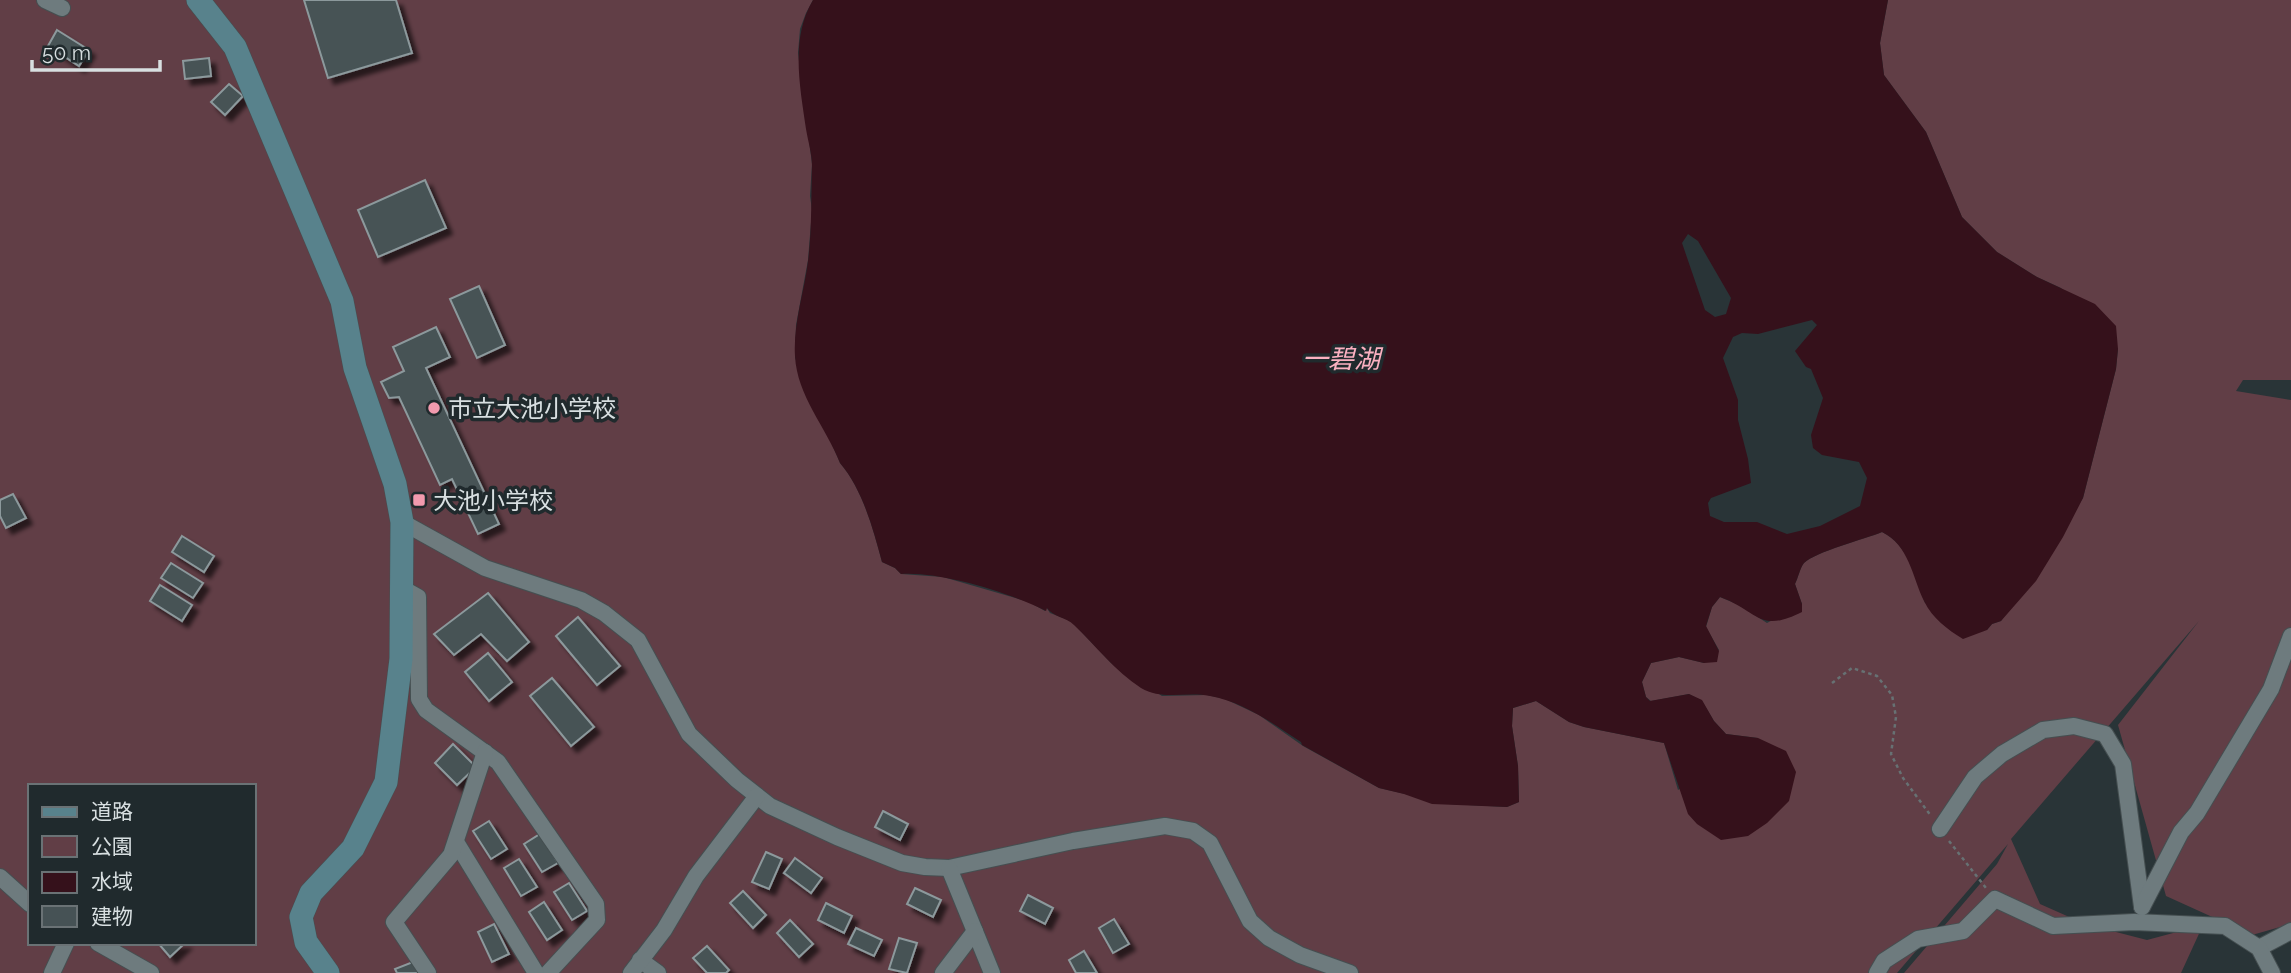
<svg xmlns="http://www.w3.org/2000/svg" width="2291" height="973" font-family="Raleway,'Noto Sans JP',sans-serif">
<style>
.green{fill:#613e46;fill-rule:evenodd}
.water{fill:#35111b;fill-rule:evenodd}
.building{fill:#465255;stroke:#8c999c;stroke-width:2;filter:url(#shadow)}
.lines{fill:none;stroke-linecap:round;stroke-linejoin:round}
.street-casing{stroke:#454f51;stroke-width:18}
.secondary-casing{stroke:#454f51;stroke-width:24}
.path{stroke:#677173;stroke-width:2.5;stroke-dasharray:3.5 3.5;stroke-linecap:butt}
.street{stroke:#6e7b7e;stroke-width:16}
.secondary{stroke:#58828c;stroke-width:23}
.poi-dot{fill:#f29aae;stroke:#202a2d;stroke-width:2.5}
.labels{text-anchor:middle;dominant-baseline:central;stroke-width:7;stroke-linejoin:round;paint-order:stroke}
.poi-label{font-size:24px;fill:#d8dfe1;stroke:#202a2d;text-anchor:start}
.water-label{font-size:26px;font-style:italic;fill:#fab0c0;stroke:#202a2d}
</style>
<defs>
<filter id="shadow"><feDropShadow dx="6" dy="6" stdDeviation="2" flood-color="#0009"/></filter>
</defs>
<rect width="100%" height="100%" fill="#293437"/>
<path class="green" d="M0,0H813L806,13L800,29L798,53L812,164L810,196L812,210L808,260L796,325L795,358L840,463C863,490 873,529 882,562L895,568L901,574L943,577L1029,602L1045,611L1046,607L1050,613L1071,621L1111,663L1162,696L1207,695L1225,699L1259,715L1303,746L1379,788L1449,804L1507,807L1519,802L1518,766L1512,726L1513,708L1536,701L1569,722L1584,727L1664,743L1678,790L1758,738L1726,734L1714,721L1702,701L1689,694L1651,701L1646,697L1642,682L1651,663L1679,657L1704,663L1719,650L1706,627L1712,607L1720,597L1739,605L1767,623L1802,604L1795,584C1798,578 1800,568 1804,563C1815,552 1865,539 1882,532C1909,545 1915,577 1925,603L1987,630L1992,624L2001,621L2083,498L2116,369L2118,349L2061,288L2037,277L1997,252L1962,217L1926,132L1884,75L1880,43L1888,0H2291V380H2243L2236,391L2291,400V924L2252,935L2166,896L2118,725L2199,621L2011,839L2040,904L2085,924L2147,940L2203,925L2181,973H1904L1997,864L2008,844L1897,973H0ZM30,786H254V943H30Z"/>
<path class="water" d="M813,0H1888L1880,43L1884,75L1926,132L1962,217L1997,252L2037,277L2095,304L2116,326L2118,349L2116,369L2083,498L2063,537L2036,581L2001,621L1992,624L1987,630L1963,639C1947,629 1933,619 1924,601C1912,576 1909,545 1882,532C1865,539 1815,552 1804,563C1800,568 1798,578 1795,584L1802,604V612C1758,634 1759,611 1720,597L1712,607L1706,626L1719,651L1717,662L1704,663L1679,657L1651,663L1642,682L1646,697L1650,701L1689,694L1702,700L1714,721L1726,734L1758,738L1786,751L1796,772L1789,801L1767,823L1748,836L1721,840L1697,824L1688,814L1664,743L1584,727L1569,722L1536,701L1513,708L1512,726L1518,766L1519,802L1507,807L1432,804L1404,794L1379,788L1302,745L1301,742C1273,724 1244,702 1210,696C1186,691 1163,701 1141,688C1115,671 1096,646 1074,625C1066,617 1053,617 1047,608L1046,611C1011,593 940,571 901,574L895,568L882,562C873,529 863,490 840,463C826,427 797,396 795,356C793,324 804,293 808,261C812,230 811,198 812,166C812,154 808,141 806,129C800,87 790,38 813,0ZM1688,234L1698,241L1731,298L1726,314L1715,317L1705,310L1682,243ZM1812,320L1817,325L1795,351L1806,367L1811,369L1823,398L1811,435L1813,448L1822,455L1859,462L1867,478L1860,506L1820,526L1787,534L1757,522H1724L1710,516L1708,503L1711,498L1751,483L1748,459L1738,420V400L1723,358L1733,337L1742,333L1758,334Z"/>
<g class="building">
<polygon points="304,0 396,0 412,53 328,78"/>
<polygon points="57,30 89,50 79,66 48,46"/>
<polygon points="209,58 211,76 185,79 183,61"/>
<polygon points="229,84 243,96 225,115 211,102"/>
<polygon points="425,180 446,228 378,257 358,210"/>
<polygon points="479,286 505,345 477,358 450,299"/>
<polygon points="436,327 450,357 426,368 499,524 478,534 452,479 440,485 399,397 389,398 381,382 404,371 393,347"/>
<polygon points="13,494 26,518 6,528 0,516 0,500"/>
<polygon points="182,536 214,556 204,572 172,552"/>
<polygon points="171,563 203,583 193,598 161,578"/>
<polygon points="160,585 192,605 182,621 150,601"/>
<polygon points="488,593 529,642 507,661 481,634 454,655 434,634"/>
<polygon points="578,617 620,666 597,685 556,636"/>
<polygon points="488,653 512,682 489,701 465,672"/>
<polygon points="552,678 594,727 571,746 530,696"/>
<polygon points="453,744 476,767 457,785 435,763"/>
<polygon points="883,811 908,824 900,840 875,827"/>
<polygon points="489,821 507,849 491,859 473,831"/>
<polygon points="540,834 558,863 542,872 524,844"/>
<polygon points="766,852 782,859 769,889 752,882"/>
<polygon points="795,858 822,878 811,893 784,873"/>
<polygon points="519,859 537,887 521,896 504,868"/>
<polygon points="569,883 587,911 572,920 554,892"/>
<polygon points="915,888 941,900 933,917 907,904"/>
<polygon points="743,891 766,915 753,928 730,903"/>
<polygon points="1028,895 1053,908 1045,924 1020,911"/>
<polygon points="544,902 562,930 547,940 529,912"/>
<polygon points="826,903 852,916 844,933 818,920"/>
<polygon points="1114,919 1129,944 1113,953 1099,928"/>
<polygon points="790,920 813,944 799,957 777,933"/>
<polygon points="494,924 509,954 492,962 478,932"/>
<polygon points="856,928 882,940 874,956 848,944"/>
<polygon points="899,938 917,943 907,973 889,969"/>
<polygon points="158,943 185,943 170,957"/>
<polygon points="707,946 729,970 726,973 707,973 693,958"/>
<polygon points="1084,951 1097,973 1076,973 1069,960"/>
<polygon points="418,960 423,973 397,973 395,969"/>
</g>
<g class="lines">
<defs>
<g id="street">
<polyline points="45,0 62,8"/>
<polyline points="402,522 485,568 581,600 604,613 638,640 689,734 737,780 770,806 837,837 902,863 925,867 949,868 1073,841 1165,826 1193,831 1210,843 1250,921 1269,938 1300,955 1350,973"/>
<polyline points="402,588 418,597 419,699 426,710 498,762 596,904 597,920 548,973"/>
<polyline points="1940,829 1975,777 2002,754 2043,730 2074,726 2105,734 2123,764 2142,907"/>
<polyline points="456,842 536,973"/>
<polyline points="949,868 992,973"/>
<polyline points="0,877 30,904"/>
<polyline points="2142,907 2181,832 2197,813 2271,689 2291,636"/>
<polyline points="98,943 151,973"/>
<polyline points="2259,948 2291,931"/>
<polyline points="640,960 658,973"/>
<polyline points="52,973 66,943"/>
<polyline points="428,973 394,922 451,855 485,752"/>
<polyline points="631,973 664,930 696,876 757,796"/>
<polyline points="943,973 975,931"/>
<polyline points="1877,973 1884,961 1918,939 1963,931 1995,899 2053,926 2134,922 2225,926 2259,948 2272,973"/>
</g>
<polyline id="secondary" points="198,0 235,47 342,301 355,368 395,484 402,522 401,659 386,782 353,848 311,893 301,917 306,942 328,973"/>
</defs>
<use href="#street" class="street-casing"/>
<use href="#secondary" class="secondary-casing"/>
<g class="path">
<polyline points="1832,683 1852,668 1877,676 1892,695 1896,717 1891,754 1903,778 1931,816"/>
<polyline points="1949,841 1986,888"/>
</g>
<use href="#street" class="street"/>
<use href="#secondary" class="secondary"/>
</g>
<g class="poi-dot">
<circle cx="434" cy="408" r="7"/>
<rect x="412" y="493" width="14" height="14" rx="3.5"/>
</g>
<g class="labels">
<g class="poi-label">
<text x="448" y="408">市立大池小学校</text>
<text x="433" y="500">大池小学校</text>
</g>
<g class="water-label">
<text x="1341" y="359">一碧湖</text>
</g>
</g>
<rect x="28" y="784" width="228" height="161" fill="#202a2d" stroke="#6a7275" stroke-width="2"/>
<rect x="42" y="807" width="35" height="10" fill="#58828c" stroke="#6a7275" stroke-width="2"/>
<text x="91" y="819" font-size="21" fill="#d8dfe1">道路</text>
<rect x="42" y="836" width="35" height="21" fill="#613e46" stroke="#6a7275" stroke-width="2"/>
<text x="91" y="854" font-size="21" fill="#d8dfe1">公園</text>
<rect x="42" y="872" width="35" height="21" fill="#35111b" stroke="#6a7275" stroke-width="2"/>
<text x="91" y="889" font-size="21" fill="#d8dfe1">水域</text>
<rect x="42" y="906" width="35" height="21" fill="#465255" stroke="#6a7275" stroke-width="2"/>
<text x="91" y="924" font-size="21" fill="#d8dfe1">建物</text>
<path d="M32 60v10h128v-10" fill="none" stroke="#d8dfe1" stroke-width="3.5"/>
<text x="42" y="60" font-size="21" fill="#d8dfe1" stroke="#202a2d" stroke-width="5" paint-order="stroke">50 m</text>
</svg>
